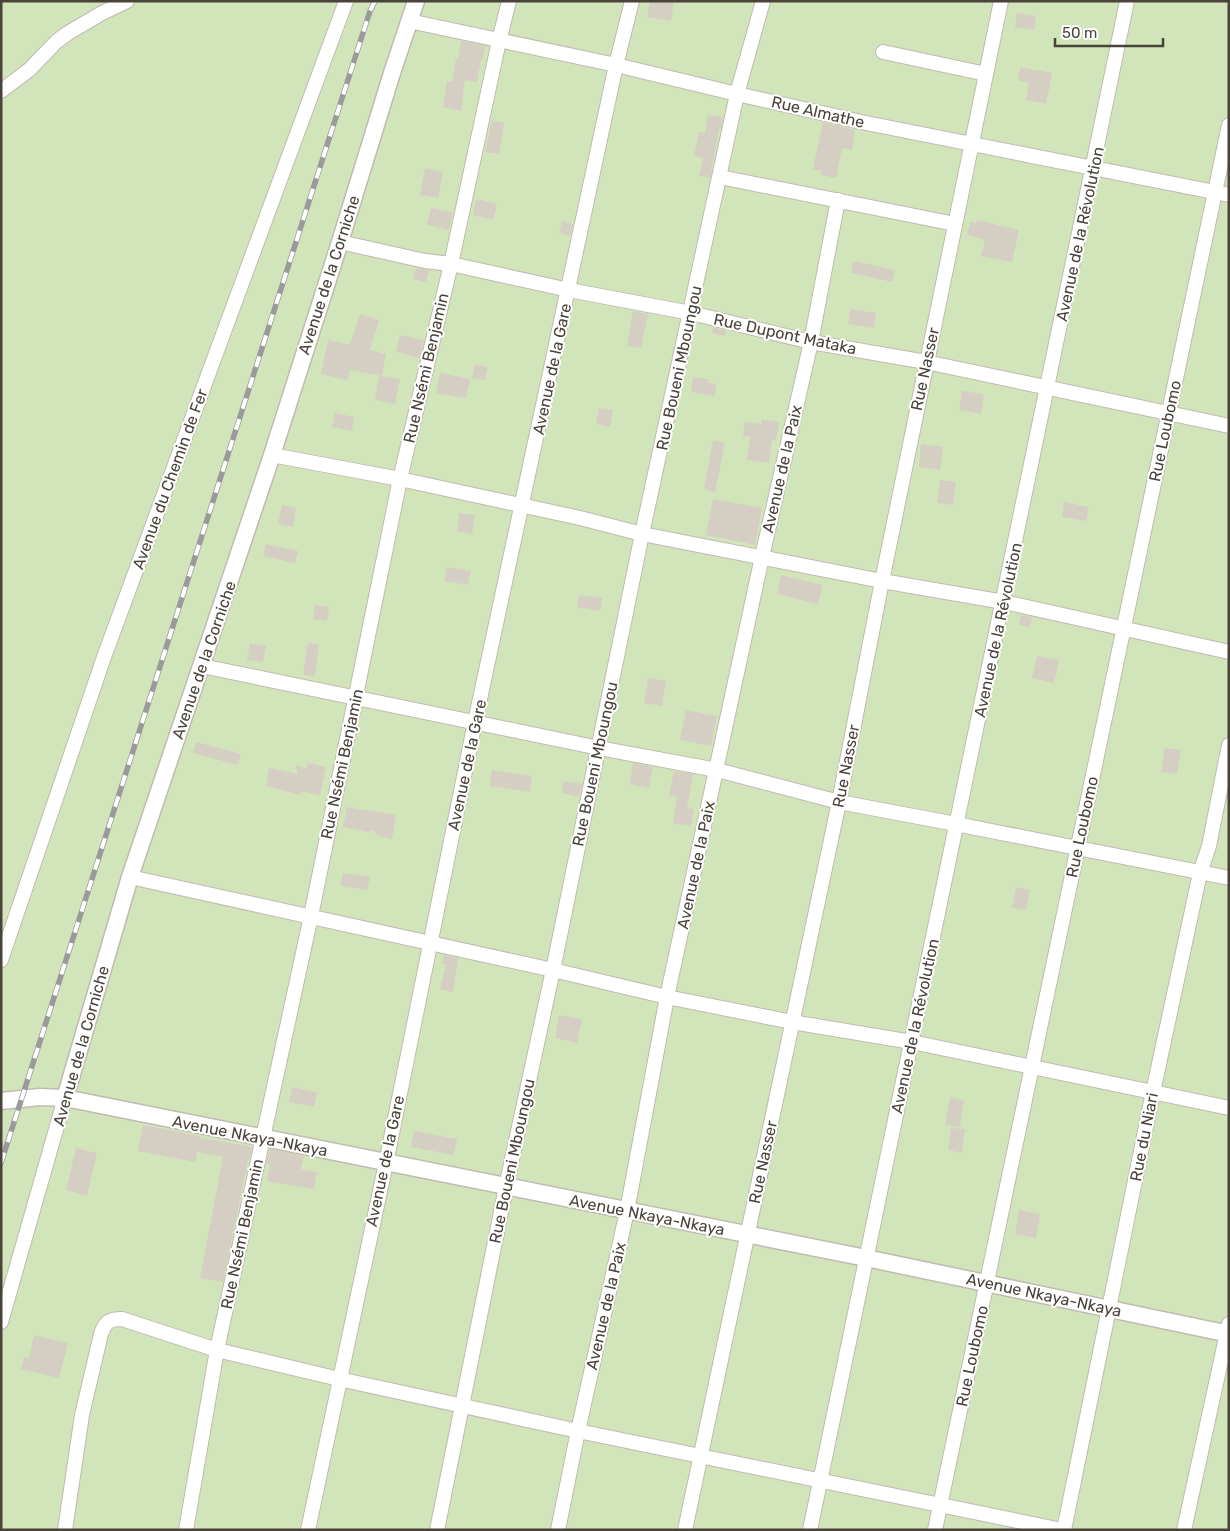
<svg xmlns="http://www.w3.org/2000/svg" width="1230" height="1531" font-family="Rubik,sans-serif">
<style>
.green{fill:#d2e5ba}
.building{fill:#d5cec3}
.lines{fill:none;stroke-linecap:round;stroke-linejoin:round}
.minor-casing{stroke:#c0bab0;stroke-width:16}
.tertiary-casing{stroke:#c0bab0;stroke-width:19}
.minor{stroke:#fff;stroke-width:14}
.tertiary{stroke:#fff;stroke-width:16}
.rail-casing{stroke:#9a9a9a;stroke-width:5.5}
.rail{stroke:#fff;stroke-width:4;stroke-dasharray:11;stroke-linecap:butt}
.labels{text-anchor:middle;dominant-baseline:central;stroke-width:4;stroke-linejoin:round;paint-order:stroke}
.street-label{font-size:16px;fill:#49433a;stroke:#fff}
</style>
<rect width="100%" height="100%" fill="#f5f2ec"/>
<rect class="green" x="1" y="1" width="1228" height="1529"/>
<g class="building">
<polygon points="650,1 674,1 671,21 647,17"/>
<polygon points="1017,13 1036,16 1034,30 1015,27"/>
<polygon points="461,41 485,46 483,60 481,60 477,82 465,80 461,111 443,107 447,81 452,82 456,58 458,59"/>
<polygon points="1020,67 1052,73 1046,104 1026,100 1029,83 1018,80"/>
<polygon points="708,115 723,117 721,129 719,129 710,178 699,176 703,158 694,156 699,132 705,133"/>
<polygon points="492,120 504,123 499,154 485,152"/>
<polygon points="823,122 855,130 852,150 842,148 836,178 821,175 822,171 813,169"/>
<polygon points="425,168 443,172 438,198 420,195"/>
<polygon points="476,199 497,204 493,220 473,215"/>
<polygon points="431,208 453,212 449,230 427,225"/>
<polygon points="977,220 1019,230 1012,262 981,256 985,240 967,235 970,222 976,223"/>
<polygon points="562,221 573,224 570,236 559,233"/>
<polygon points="853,261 895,270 892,282 851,273"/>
<polygon points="416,268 429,270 426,282 413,279"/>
<polygon points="850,309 876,313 874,328 848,324"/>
<polygon points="633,311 648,314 641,348 627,346"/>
<polygon points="360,314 379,320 370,350 386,354 382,376 350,370 348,380 321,374 328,340 350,345"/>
<polygon points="713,327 726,331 725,336 712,333"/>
<polygon points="400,335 424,340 420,358 396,352"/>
<polygon points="475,364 488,367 485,380 472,378"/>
<polygon points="440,373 470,379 466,398 436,393"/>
<polygon points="379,376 400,379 395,404 375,400"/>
<polygon points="693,377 708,379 708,383 716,384 715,396 691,392"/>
<polygon points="962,391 984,394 981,414 959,410"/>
<polygon points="599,408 613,410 610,427 596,424"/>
<polygon points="335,413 354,417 352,431 332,427"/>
<polygon points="762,419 779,422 776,441 772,440 769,463 747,460 750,437 743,436 745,422 761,424"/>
<polygon points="713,440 725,443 715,492 704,489"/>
<polygon points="921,444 943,447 940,470 919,467"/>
<polygon points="940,480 956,482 953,505 937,503"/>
<polygon points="713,499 762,508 755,545 706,535"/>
<polygon points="1064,502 1089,507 1086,521 1062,517"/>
<polygon points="282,505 296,508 293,527 278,524"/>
<polygon points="459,513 475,515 472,534 457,531"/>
<polygon points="266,544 298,551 295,563 263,556"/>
<polygon points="447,567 471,571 468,585 444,581"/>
<polygon points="781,575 823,585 818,604 777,594"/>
<polygon points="579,595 602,598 600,611 577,607"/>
<polygon points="315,605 329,607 327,621 313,619"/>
<polygon points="1021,615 1032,617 1030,627 1019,625"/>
<polygon points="250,643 266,646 263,662 247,660"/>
<polygon points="308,643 319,644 315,676 303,675"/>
<polygon points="1037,656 1059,660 1054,683 1032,678"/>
<polygon points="648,678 666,681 662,706 644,703"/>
<polygon points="686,710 717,716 711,746 680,740"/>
<polygon points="196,742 241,754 238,765 193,753"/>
<polygon points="1165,748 1181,750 1177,774 1161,772"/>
<polygon points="308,763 326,767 320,795 301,791 300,795 266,786 269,768 298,774 296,765 307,769"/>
<polygon points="633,763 653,767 649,788 630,784"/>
<polygon points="492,770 532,776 530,792 490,786"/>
<polygon points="674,771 693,774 687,808 694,809 691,826 673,823 677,797 669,796"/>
<polygon points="564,781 582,784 579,797 562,793"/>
<polygon points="347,807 396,815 392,839 379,836 372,830 368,832 343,827"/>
<polygon points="343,873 370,877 367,890 341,886"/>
<polygon points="1016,887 1030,890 1026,910 1012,908"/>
<polygon points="444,955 458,958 453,992 440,989 446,965 442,964"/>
<polygon points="559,1015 582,1019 577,1043 555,1038"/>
<polygon points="292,1087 317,1092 314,1107 289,1102"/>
<polygon points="950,1097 964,1100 960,1127 945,1125"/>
<polygon points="143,1125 200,1136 200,1138 252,1147 249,1160 248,1160 223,1282 200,1278 223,1157 197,1152 196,1162 138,1151"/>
<polygon points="951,1128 965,1129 962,1153 948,1150"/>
<polygon points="414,1131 457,1139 454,1155 411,1147"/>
<polygon points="76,1148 97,1153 87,1196 66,1190"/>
<polygon points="271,1149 304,1156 301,1169 317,1172 314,1189 267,1181 270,1164 266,1164 269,1151"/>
<polygon points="1019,1210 1040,1214 1036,1238 1015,1234"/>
<polygon points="34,1335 68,1343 59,1378 21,1369 24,1357 29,1358"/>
</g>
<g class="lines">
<defs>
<g id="minor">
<polyline points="409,21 616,65 737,94 866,123 1229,195"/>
<polyline points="883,52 986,74"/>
<polyline points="1,91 29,70 57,41 68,33 102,13 127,1"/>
<polyline points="720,177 955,224"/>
<polyline points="340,242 425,261 451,264 569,290 691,313 811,342 926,362 1229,426"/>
<polyline points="272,455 400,479 580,518 642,534 882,581 1004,602 1229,652"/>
<polyline points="202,666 599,748 717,770 839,802 956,824 1229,878"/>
<polyline points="130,877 553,970 667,997 792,1022 912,1042 1229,1108"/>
<polyline points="1,960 104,657 346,1"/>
<polyline points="1,1322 65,1098"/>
<path d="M65,1530L82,1415L101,1334C105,1322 109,1319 122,1319L217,1350L339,1379L578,1431L1062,1530"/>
<polyline points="186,1530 217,1350 311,916 400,479 451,264 499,41 509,1"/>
<polyline points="308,1530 386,1163 475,722 616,65 632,1"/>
<polyline points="437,1530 506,1187 553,970 642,534 737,94 763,1"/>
<polyline points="558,1530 578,1431 627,1211 667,997 762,557 811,342 838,200"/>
<polyline points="685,1530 839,802 882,581 1001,1"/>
<path d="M810,1530C913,1020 1024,511 1127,1"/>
<polyline points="935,1530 1229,125"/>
<polyline points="1064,1530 1153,1092 1200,873 1209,846 1229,745"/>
<polyline points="1184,1530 1229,1324"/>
</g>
<g id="tertiary">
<polyline points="65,1098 130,877 272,455 340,242 392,73 416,1"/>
<polyline points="1,1101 40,1097 65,1098 866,1258 1229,1334"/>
</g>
</defs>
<use href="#minor" class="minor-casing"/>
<use href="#tertiary" class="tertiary-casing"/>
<use href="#minor" class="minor"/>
<use href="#tertiary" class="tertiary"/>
<defs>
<polyline id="rail" points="1,1163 370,11 375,1"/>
</defs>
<use href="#rail" class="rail-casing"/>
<use href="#rail" class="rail"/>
</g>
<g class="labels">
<g class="street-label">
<text transform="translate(818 112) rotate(13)">Rue Almathe</text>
<text transform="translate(1080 234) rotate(-78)">Avenue de la Révolution</text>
<text transform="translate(329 275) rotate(-72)">Avenue de la Corniche</text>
<text transform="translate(785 334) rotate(12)">Rue Dupont Mataka</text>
<text transform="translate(426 368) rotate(-77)">Rue Nsémi Benjamin</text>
<text transform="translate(679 368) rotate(-78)">Rue Boueni Mboungou</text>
<text transform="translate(552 369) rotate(-78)">Avenue de la Gare</text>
<text transform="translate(925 369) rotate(-78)">Rue Nasser</text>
<text transform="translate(1165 431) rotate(-78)">Rue Loubomo</text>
<text transform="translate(782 469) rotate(-77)">Avenue de la Paix</text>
<text transform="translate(170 479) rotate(-70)">Avenue du Chemin de Fer</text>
<text transform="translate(998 630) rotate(-78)">Avenue de la Révolution</text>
<text transform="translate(204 660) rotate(-71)">Avenue de la Corniche</text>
<text transform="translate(342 764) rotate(-78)">Rue Nsémi Benjamin</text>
<text transform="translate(595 764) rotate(-78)">Rue Boueni Mboungou</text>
<text transform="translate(467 765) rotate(-78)">Avenue de la Gare</text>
<text transform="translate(846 766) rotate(-79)">Rue Nasser</text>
<text transform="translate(1082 827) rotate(-78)">Rue Loubomo</text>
<text transform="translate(696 865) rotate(-78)">Avenue de la Paix</text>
<text transform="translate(915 1026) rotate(-78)">Avenue de la Révolution</text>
<text transform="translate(81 1046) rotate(-74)">Avenue de la Corniche</text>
<text transform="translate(250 1136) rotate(11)">Avenue Nkaya-Nkaya</text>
<text transform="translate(1144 1137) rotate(-79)">Rue du Niari</text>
<text transform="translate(385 1161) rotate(-78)">Avenue de la Gare</text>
<text transform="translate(512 1161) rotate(-78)">Rue Boueni Mboungou</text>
<text transform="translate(763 1162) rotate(-78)">Rue Nasser</text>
<text transform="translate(647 1215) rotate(11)">Avenue Nkaya-Nkaya</text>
<text transform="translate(242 1234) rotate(-78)">Rue Nsémi Benjamin</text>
<text transform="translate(1044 1295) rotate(12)">Avenue Nkaya-Nkaya</text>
<text transform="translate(606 1306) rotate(-77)">Avenue de la Paix</text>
<text transform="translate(972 1356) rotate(-78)">Rue Loubomo</text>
</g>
</g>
<rect width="1230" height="1531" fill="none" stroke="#49433a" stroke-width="5"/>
<path d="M1055 38v8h108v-8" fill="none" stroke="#49433a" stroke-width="2.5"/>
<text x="1062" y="38" font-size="15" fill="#49433a" stroke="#ffffff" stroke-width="4" paint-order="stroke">50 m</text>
</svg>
